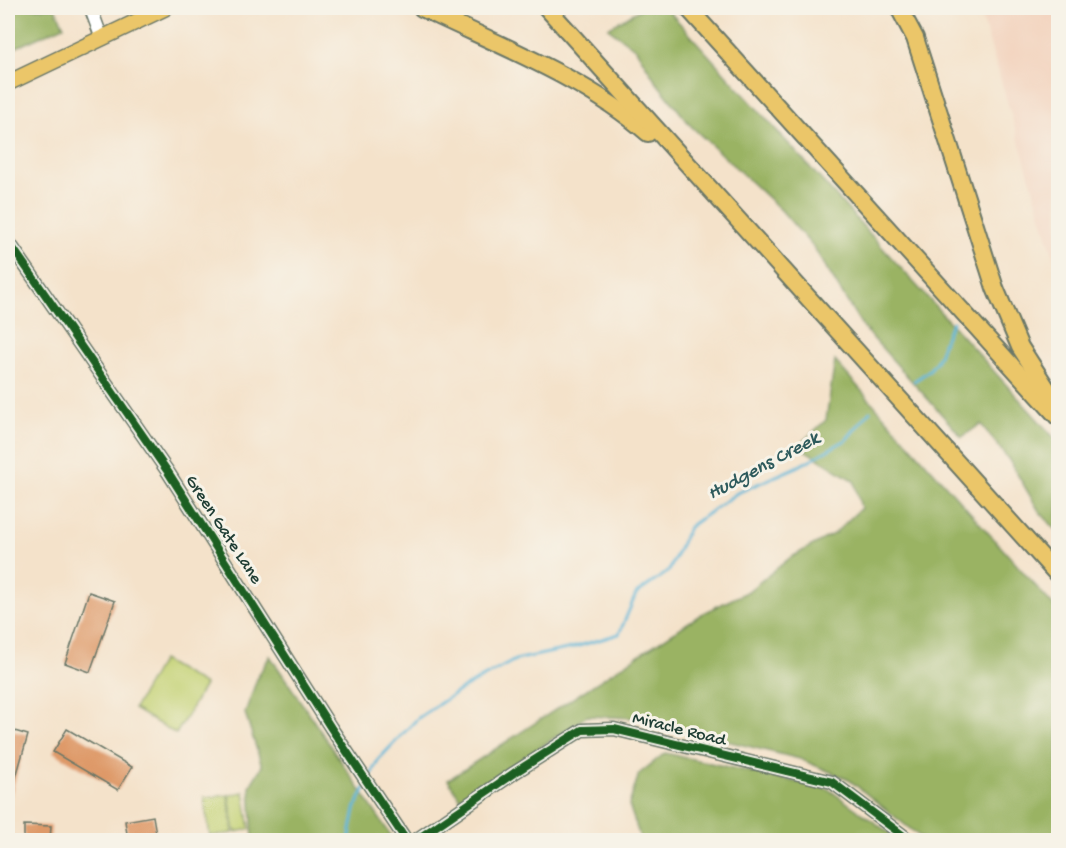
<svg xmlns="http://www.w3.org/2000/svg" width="1066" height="848" font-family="'Gochi Hand',sans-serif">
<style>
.built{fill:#f3d4bf}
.green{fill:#c3d172;stroke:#718753;stroke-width:1.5}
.forest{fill:#9ab364;stroke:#5c784c;stroke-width:1.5}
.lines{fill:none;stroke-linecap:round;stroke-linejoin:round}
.stream{stroke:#58b3d6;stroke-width:3}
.building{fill:#de9968}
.minor-casing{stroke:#6a7768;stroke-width:15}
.major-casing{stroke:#6a7768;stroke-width:18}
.highway-casing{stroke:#6a7768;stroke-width:20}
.minor{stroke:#fff;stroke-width:12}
.major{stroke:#ebc669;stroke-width:15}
.highway{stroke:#ebc669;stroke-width:16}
.cycleway-casing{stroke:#f7f3e8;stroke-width:11}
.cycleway{stroke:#1b5e20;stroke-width:8}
.labels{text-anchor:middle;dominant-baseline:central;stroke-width:6;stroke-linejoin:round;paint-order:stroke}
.street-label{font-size:18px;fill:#1f3d34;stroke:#f7f3e8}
.water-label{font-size:20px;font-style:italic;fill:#2d5a5c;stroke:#f7f3e8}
</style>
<rect width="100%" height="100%" fill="#f7f3e8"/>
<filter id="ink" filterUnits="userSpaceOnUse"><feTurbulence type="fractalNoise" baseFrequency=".0167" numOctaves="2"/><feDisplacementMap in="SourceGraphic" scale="12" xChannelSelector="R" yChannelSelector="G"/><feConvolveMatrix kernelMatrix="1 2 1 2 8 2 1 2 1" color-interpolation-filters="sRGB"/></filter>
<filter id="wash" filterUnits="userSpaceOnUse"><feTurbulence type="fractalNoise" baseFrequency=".008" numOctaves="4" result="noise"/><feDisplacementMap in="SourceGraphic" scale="24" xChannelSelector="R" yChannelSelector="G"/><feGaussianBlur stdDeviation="1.35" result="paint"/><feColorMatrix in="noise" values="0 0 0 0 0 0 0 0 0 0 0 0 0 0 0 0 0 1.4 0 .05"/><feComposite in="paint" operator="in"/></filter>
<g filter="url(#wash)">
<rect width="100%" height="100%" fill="#f4e2ca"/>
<polygon class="built" points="979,8 1058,8 1058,272 1014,124"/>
<g class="green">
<polygon points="162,660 205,685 176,734 134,709"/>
<polygon points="244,792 250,829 235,832 229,795"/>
<polygon points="228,795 233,833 210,836 204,798"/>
</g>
<g class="forest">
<polygon points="8,8 55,8 64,26 8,51"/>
<polygon points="642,8 666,8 1058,442 1058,532 1039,511 1009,460 981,424 962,437 863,327 814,248 781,210 691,126 657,83 636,49 608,28"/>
<polygon points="835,361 1058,611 1058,840 924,840 849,780 800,759 633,718 587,716 461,800 448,780 703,613 747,592 790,558 835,533 861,508 854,481 798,446 826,420"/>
<polygon points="270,656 394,840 253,840 250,786 262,766 245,713 258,676"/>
<polygon points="665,753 828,789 899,840 641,840 629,805 639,774"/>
</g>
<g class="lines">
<g class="stream">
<path d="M914,381C948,361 935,350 953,322"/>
<polyline points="369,779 378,760 418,718 460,690 515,660 572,648 619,634 636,594 669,571 689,527 737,493 799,466 846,440 870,411"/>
<polyline points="349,840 355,809 365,788"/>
</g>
</g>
<g id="blocks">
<g class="building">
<polygon points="89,592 115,601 90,672 65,663"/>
<polygon points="8,729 28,735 10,798 8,797"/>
<polygon points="67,729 132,767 118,790 53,752"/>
<polygon points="153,816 157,840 128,840 125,821"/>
<polygon points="24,825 51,826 50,840 24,840"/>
</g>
</g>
</g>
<g filter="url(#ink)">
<use href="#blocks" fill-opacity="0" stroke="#6a7768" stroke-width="1.5"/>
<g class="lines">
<defs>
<g id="minor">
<polyline points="94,8 91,9 102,39"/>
<polyline points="8,241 168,472 331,728 406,840"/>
<polyline points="416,840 514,773 582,730 614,729 832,782 909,840"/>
</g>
<polyline id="major" points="8,83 165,8"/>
<g id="highway">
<path d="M422,8C496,44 586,78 648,133"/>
<polyline points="547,8 1058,575"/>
<polyline points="688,8 1058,417"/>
<polyline points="899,8 915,38 995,288 1020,347 1056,403"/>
</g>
</defs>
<use href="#minor" class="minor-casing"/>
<use href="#major" class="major-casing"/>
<use href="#highway" class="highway-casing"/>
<use href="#minor" class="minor"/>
<use href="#major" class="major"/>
<use href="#highway" class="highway"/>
<defs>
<g id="cycleway">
<polyline points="8,241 168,472 331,728 406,840"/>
<polyline points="416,840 514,773 582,730 614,729 832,782 909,840"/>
</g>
</defs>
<use href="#cycleway" class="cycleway-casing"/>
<use href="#cycleway" class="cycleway"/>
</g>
</g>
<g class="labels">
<g class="street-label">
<text transform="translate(223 530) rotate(57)">Green Gate Lane</text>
<text transform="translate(679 730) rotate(14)">Miracle Road</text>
</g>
<g class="water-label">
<text transform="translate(764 467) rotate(-28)">Hudgens Creek</text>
</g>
</g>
<rect width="1066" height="848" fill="none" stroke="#f7f3e8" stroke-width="30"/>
</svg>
